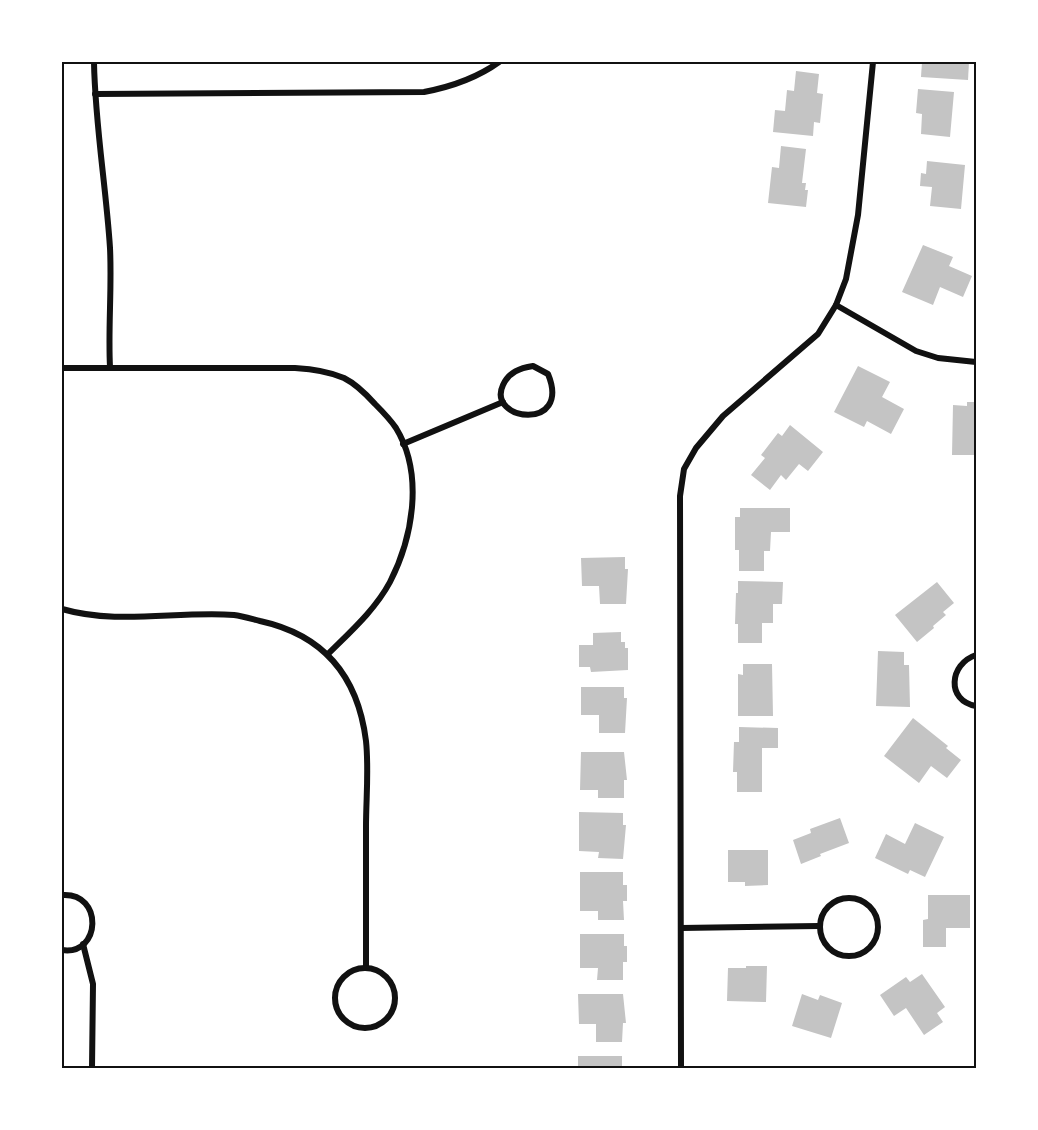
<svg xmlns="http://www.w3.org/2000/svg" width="1038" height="1130" font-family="Inter,sans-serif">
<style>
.building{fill:#c4c4c4}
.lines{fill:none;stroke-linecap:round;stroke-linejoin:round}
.minor{stroke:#111;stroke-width:6}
.neatline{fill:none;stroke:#111;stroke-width:2}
</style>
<rect width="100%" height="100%" fill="#fff"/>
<g class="building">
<polygon points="922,62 969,62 968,80 921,77"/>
<polygon points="796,71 819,74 817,93 823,94 820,123 814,122 813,136 773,132 775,110 785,111 787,90 794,91"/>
<polygon points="918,89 954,92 950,137 921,134 922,114 916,113"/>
<polygon points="781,146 806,149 802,183 806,183 805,190 808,190 806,207 768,203 772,167 779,168"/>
<polygon points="927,161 965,165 961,209 930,206 932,187 920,186 921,173 926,174"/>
<polygon points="923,245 953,257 949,266 972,276 963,297 940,287 933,305 902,292"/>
<polygon points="858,366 890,382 882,397 904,409 891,434 867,421 864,427 834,412"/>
<polygon points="967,402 976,402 976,455 952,455 953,405 967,406"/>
<polygon points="790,425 823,452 808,471 799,464 786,480 781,475 770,490 751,475 765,458 761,455 778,433 782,436"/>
<polygon points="740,508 790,508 790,532 771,532 770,551 764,551 764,571 739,571 739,550 735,550 735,517 740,517"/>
<polygon points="625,557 625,569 628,569 626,604 600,604 599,586 582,586 581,558"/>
<polygon points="738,581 783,582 782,604 773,604 773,623 762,623 762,643 738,643 738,624 735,624 736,593 738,593"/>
<polygon points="937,582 954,603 943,612 946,615 933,626 934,628 917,642 895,615"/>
<rect x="974" y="583" width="2" height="24"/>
<polygon points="621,632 621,642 625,642 625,648 628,648 628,670 591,672 590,667 579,667 579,645 593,645 593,633"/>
<polygon points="878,651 904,652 904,665 909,665 910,707 876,706"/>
<polygon points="743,664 772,664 773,716 738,716 738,674 743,675"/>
<polygon points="581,687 624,687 624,698 627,698 625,733 599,733 599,715 581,715"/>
<polygon points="913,718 948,746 946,748 961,760 947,778 931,766 919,783 884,756"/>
<polygon points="739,727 778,728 778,748 762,748 762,792 737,792 737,772 733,772 734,742 739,742"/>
<polygon points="581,752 624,752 627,780 624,780 624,798 598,798 598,790 580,790"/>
<polygon points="579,812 623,813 623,825 626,825 623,859 598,858 599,852 579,851"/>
<polygon points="840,818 849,843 820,854 821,856 801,864 793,840 811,833 810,829"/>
<polygon points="915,823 944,837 925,877 910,870 908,874 875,858 886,834 905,844"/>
<polygon points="728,850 768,850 768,885 745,886 745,882 728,882"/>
<polygon points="580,872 623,872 623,885 627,885 627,901 623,901 624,920 598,920 598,911 580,911"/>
<polygon points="928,895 970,895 970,928 946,928 946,947 923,947 923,920 928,919"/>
<polygon points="580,934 624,934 624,946 627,946 627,962 623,962 623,980 597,980 598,968 580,968"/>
<polygon points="746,966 767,966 766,1002 727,1001 728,968 746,968"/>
<polygon points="922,974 945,1007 937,1013 943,1022 924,1035 906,1008 894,1016 880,995 906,977 910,982"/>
<polygon points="578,994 623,994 626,1023 623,1023 622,1042 596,1042 596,1024 579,1024"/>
<polygon points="802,994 818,1000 820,995 842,1003 831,1038 792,1026"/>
<rect x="578" y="1056" width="44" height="12"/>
</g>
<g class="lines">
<g class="minor">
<path d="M94,62C95,124 106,186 110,248C112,288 108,328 110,367"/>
<path d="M95,94L424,92C450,87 477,78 499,62"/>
<polyline points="836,305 916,351 938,358 976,362"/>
<path d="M533,366L548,374C572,432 486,421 503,385C509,372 520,368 533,366Z"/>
<path d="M62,368H295C312,369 328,371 344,378C356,384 366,394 375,404C382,411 390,419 396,428C424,474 413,537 390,582C375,610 350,632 328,654"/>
<polyline points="403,444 503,402"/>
<path d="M62,609C117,625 176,611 234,615C242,616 252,619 260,621C324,635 358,677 366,741C369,769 366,799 366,827C366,874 366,921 366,968"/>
<path d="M976,655C949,664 946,701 976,706"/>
<path d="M62,895C104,892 101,956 62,950"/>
<circle cx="849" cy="927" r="29"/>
<polyline points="681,928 819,926"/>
<polyline points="83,944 93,984 92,1068"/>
<circle cx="365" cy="998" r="30"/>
<polyline points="681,1068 680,496 684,469 696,448 723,416 818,334 836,305 846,279 858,215 873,62"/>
</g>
</g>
<rect width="1038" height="1130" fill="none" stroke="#ffffff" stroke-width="126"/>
<rect x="63" y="63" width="912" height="1004" class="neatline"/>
</svg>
